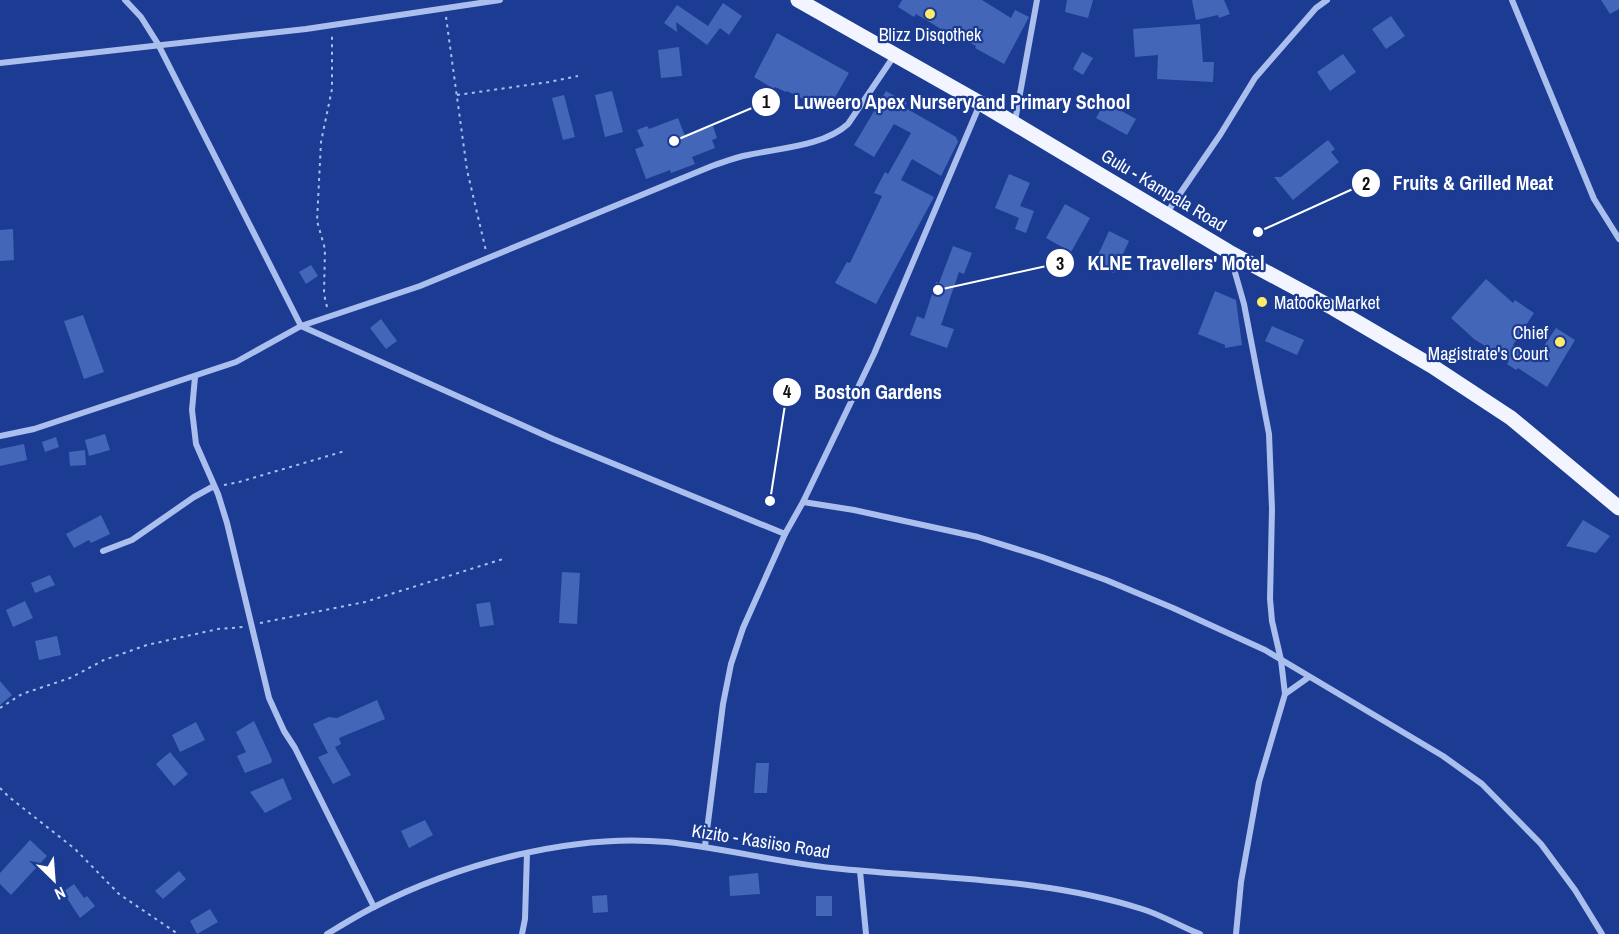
<svg xmlns="http://www.w3.org/2000/svg" width="1619" height="934" font-family="'Archivo Narrow',sans-serif">
<style>
.building{fill:#4466b9}
.lines{fill:none;stroke-linecap:round;stroke-linejoin:round}
.path{stroke:#abbfef;stroke-width:2;stroke-dasharray:3 4.5;stroke-linecap:butt}
.minor{stroke:#abbfef;stroke-width:6}
.primary{stroke:#f2f5ff;stroke-width:15}
.poi-dot{fill:#ffeb68;stroke:#1b3c92;stroke-width:2}
.labels{text-anchor:middle;dominant-baseline:central;stroke-width:4.5;stroke-linejoin:round;paint-order:stroke}
.poi-label{font-size:18px;fill:#fff;stroke:#1b3c92}
.street-label{font-size:18px;fill:#fff;stroke:#1b3c92}
.leader{fill:none;stroke:#fff;stroke-width:2}
.callout-dot{fill:#fff;stroke:#1b3c92;stroke-width:2}
.mark-label{font-size:18px;text-anchor:middle;font-weight:bold;fill:#111}
.callout-label{font-size:20px;text-anchor:middle;font-weight:bold;fill:#fff;stroke:#1b3c92;stroke-width:4.5;stroke-linejoin:round;paint-order:stroke}
</style>
<rect width="100%" height="100%" fill="#1b3c92"/>
<g class="building">
<polygon points="902,0 982,0 1011,18 1015,10 1029,17 1004,64 975,48 976,46 952,33 951,35 916,14 914,17 898,7"/>
<polygon points="1067,0 1093,0 1088,18 1065,12"/>
<polygon points="1192,0 1224,0 1230,14 1219,18 1218,15 1196,20"/>
<polygon points="1601,0 1619,0 1619,9 1610,14"/>
<polygon points="723,3 742,16 729,35 720,28 707,45 676,22 677,32 664,23 677,5 708,26"/>
<polygon points="1391,16 1405,36 1386,49 1372,29"/>
<polygon points="1200,24 1203,62 1214,62 1213,82 1157,79 1158,55 1135,57 1133,29"/>
<polygon points="777,33 849,73 827,111 787,91 786,92 775,87 774,89 754,77"/>
<polygon points="679,47 682,76 661,78 658,50"/>
<polygon points="1082,52 1093,58 1083,75 1073,69"/>
<polygon points="1343,54 1356,72 1330,91 1317,72"/>
<polygon points="612,91 623,132 605,137 595,95"/>
<polygon points="886,91 907,103 904,107 956,137 958,142 941,176 912,159 901,180 934,197 876,304 835,283 847,262 850,263 882,196 874,193 885,172 888,174 911,133 894,124 874,157 854,145"/>
<polygon points="564,95 575,137 563,140 552,98"/>
<polygon points="1105,102 1136,119 1127,135 1096,118"/>
<polygon points="678,118 685,136 713,126 717,138 712,140 715,148 692,157 695,164 671,173 670,170 646,179 635,149 644,146 637,130 647,126 649,129"/>
<polygon points="1328,140 1335,149 1331,152 1339,162 1293,200 1274,177 1281,177"/>
<polygon points="1009,174 1030,183 1020,206 1034,211 1026,233 1015,229 1019,218 995,208"/>
<polygon points="1065,204 1090,218 1071,252 1046,238"/>
<polygon points="13,229 14,260 0,261 0,230"/>
<polygon points="1109,231 1129,241 1114,273 1094,264"/>
<polygon points="953,246 972,253 964,274 959,272 941,325 954,329 947,348 910,335 917,316 924,319 936,282 939,283"/>
<polygon points="311,265 318,276 306,284 299,272"/>
<polygon points="1486,279 1513,303 1515,300 1534,313 1513,345 1535,359 1556,328 1575,340 1547,387 1518,368 1516,370 1507,364 1509,361 1474,339 1451,318"/>
<polygon points="1215,291 1236,300 1242,345 1225,348 1225,345 1198,334"/>
<polygon points="83,315 104,372 84,379 64,321"/>
<polygon points="381,319 397,341 386,349 370,328"/>
<polygon points="1272,326 1304,340 1297,355 1265,341"/>
<polygon points="105,434 110,450 89,456 85,440"/>
<polygon points="56,437 59,447 45,452 42,442"/>
<polygon points="24,444 27,460 0,466 0,449"/>
<polygon points="85,450 86,465 70,466 69,452"/>
<polygon points="101,515 110,534 91,543 89,540 74,548 66,534"/>
<polygon points="1583,520 1610,536 1596,553 1566,546"/>
<polygon points="562,572 580,573 577,624 559,623"/>
<polygon points="50,575 55,585 35,593 31,583"/>
<polygon points="25,601 33,618 13,627 6,610"/>
<polygon points="490,602 494,625 480,627 476,604"/>
<polygon points="57,636 61,655 39,660 35,641"/>
<polygon points="0,681 12,695 0,705"/>
<polygon points="377,700 385,719 339,738 341,744 335,747 351,775 333,784 318,757 328,753 313,724 329,717 337,718"/>
<polygon points="254,721 272,760 271,763 245,773 237,756 246,752 236,732"/>
<polygon points="196,722 205,740 180,752 172,735"/>
<polygon points="170,752 188,774 174,786 156,764"/>
<polygon points="756,763 769,763 767,793 754,793"/>
<polygon points="283,778 292,799 265,813 250,792"/>
<polygon points="425,820 433,835 409,848 401,831"/>
<polygon points="30,840 47,856 11,895 0,884 0,873"/>
<polygon points="179,871 186,879 163,899 155,891"/>
<polygon points="758,873 760,894 730,896 729,876"/>
<polygon points="74,884 84,898 87,896 95,906 80,918 63,892"/>
<polygon points="607,895 608,912 593,913 592,896"/>
<rect x="816" y="896" width="16" height="20"/>
<polygon points="210,909 218,922 197,934 190,921"/>
</g>
<g class="lines">
<g class="path">
<polyline points="446,17 467,170 486,251"/>
<polyline points="457,95 549,82 578,76"/>
<polyline points="327,307 324,294 325,249 317,221 321,142 332,89 332,34"/>
<polyline points="224,485 239,482 345,451"/>
<polyline points="260,623 365,602 503,559"/>
<polyline points="0,708 22,694 70,678 104,660 147,645 218,629 243,627"/>
<polyline points="0,788 9,797 75,849 119,894 178,934"/>
</g>
<g class="minor">
<polyline points="125,0 141,17 158,44 301,326 553,439 785,534"/>
<polyline points="1512,0 1594,199 1619,239"/>
<polyline points="0,63 306,29 500,0"/>
<polyline points="1015,121 1037,0"/>
<polyline points="1166,214 1220,135 1255,78 1316,8 1327,0"/>
<polyline points="1230,255 1244,304 1269,434 1272,509 1270,599 1272,621 1281,660 1285,694 1259,782 1241,882 1236,934"/>
<polyline points="195,377 192,410 196,444 218,494 227,523 269,698 284,731 295,748 374,907"/>
<path d="M0,436L34,429L236,362L301,326L420,286L712,166C724,162 736,157 748,155C780,148 824,146 848,124L894,56"/>
<polyline points="803,502 854,510 978,537 1042,557 1106,580 1173,608 1265,650 1443,756 1482,784 1541,844 1575,890 1602,934"/>
<polyline points="103,551 132,540 194,497 214,486"/>
<polyline points="1285,694 1309,677"/>
<polyline points="705,846 723,704 731,664 743,628 785,534 803,502 874,354 980,104"/>
<polyline points="860,871 866,934"/>
<path d="M327,934C342,925 358,915 374,907C458,864 573,833 667,842C726,848 783,864 842,869C942,879 1045,878 1142,909C1162,915 1181,927 1200,934"/>
<polyline points="522,934 525,919 527,853"/>
</g>
<polyline class="primary" points="798,0 980,103 1229,252 1333,308 1432,366 1511,418 1619,508"/>
</g>
<g class="poi-dot">
<circle cx="930" cy="14" r="6"/>
<circle cx="1262" cy="302" r="6"/>
<circle cx="1560" cy="342" r="6"/>
</g>
<g class="labels">
<g class="poi-label">
<text x="930" y="34">Blizz Disqothek</text>
<text x="1274" y="302" text-anchor="start">Matooke Market</text>
<text x="1548" y="332" text-anchor="end">Chief<tspan x="1548" dy="21">Magistrate's Court</tspan></text>
</g>
<g class="street-label">
<text transform="translate(1164 190) rotate(31)">Gulu - Kampala Road</text>
<text transform="translate(761 841) rotate(9)">Kizito - Kasiiso Road</text>
</g>
</g>
<path class="leader" d="M674 141L766 102M1258 232L1366 183M938 290L1060 263M770 501L787 392"/>
<g class="callout-dot">
<circle cx="674" cy="141" r="6"/>
<circle cx="1258" cy="232" r="6"/>
<circle cx="938" cy="290" r="6"/>
<circle cx="770" cy="501" r="6"/>
<circle cx="766" cy="102" r="15"/>
<circle cx="1366" cy="183" r="15"/>
<circle cx="1060" cy="263" r="15"/>
<circle cx="787" cy="392" r="15"/>
</g>
<g class="mark-label">
<text x="766" y="108">1</text>
<text x="1366" y="190">2</text>
<text x="1060" y="270">3</text>
<text x="787" y="398">4</text>
</g>
<g class="callout-label">
<text x="962" y="109">Luweero Apex Nursery and Primary School</text>
<text x="1473" y="190">Fruits &amp; Grilled Meat</text>
<text x="1176" y="270">KLNE Travellers' Motel</text>
<text x="878" y="399">Boston Gardens</text>
</g>
<g transform="translate(54 880) rotate(155)" stroke="#1b3c92" stroke-width="4.5" paint-order="stroke">
<path d="M0-4.5L10 22L0 15L-10 22Z" fill="#ffffff"/>
<text y="-9" font-size="16" font-weight="bold" text-anchor="middle" fill="#ffffff">N</text>
</g>
</svg>
